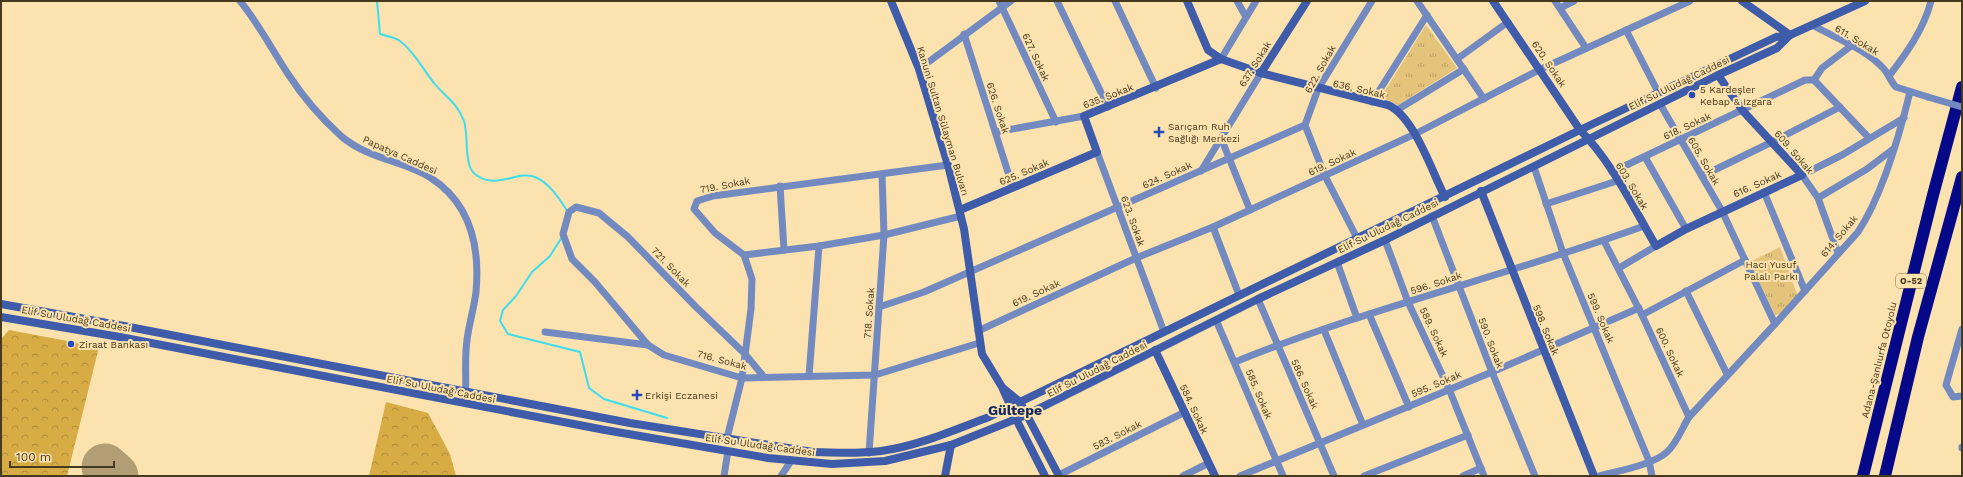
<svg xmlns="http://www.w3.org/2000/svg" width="1963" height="477" font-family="'Work Sans',sans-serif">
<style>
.grass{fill:url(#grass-tufts)}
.forest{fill:url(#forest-crowns)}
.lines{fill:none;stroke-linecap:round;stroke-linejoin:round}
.stream{stroke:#3cddee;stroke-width:2}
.runway{stroke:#b29e74;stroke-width:47}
.street{stroke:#738ac0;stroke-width:7}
.secondary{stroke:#3e5caa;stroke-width:8}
.highway{stroke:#060987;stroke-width:12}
.street-bridge{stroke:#738ac0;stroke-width:7}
.poi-dot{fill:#264ab9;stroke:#fbe2ae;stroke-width:1.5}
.labels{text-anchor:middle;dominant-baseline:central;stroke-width:4;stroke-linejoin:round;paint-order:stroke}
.shield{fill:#fbe2ae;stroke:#7c6c49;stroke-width:1}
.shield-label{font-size:9px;font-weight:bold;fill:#45391e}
.street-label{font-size:10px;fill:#45391e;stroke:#fbe2ae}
.poi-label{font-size:10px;fill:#45391e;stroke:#fbe2ae;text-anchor:start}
.park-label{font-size:10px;fill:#4d3b10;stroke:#fbe2ae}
.district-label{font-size:14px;font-weight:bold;fill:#14285e;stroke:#fbe2ae}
</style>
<defs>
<pattern id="grass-tufts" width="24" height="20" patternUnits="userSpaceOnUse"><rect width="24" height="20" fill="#e4c37b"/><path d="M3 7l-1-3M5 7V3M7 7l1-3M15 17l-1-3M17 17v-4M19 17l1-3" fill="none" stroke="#bb9f64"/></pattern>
<pattern id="forest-crowns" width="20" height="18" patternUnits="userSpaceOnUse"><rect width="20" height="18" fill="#d7ac45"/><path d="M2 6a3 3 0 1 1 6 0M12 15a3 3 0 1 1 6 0" fill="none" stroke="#b08d39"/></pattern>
</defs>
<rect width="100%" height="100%" fill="#fbe2ae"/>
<g class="grass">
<polygon points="1426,25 1457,68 1398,105 1381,97"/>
<polygon points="1780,247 1798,297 1782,313 1775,315 1750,262"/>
</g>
<g class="forest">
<polygon points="9,330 99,347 67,476 1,476 1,339"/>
<polygon points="386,402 428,413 450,454 456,476 369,476"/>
</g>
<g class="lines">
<g class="stream">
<path d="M377,1L380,34C386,36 395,37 400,41C415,52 423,70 434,83C446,98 456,101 464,121C469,136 463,166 476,175C498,190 517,170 535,177C550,183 560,200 568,212"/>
<polyline points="562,237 550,256 532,272 516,296 503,310 500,321 508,334 580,352 589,388 604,399 667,418"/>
</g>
<polyline class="runway" points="105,467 115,476"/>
<g class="street">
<path d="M240,1C259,24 272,50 288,74C303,97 321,118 341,136C369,160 403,160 431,178C471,204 480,248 476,292C474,308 469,324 467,340C464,361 467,382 465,403"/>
<polyline points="999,1 1056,122"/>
<polyline points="1057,1 1108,107"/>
<polyline points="1115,1 1156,88"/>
<polyline points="1237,1 1246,17"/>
<polyline points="1417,1 1484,99"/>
<polyline points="1555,1 1586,48"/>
<polyline points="1560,8 1574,1"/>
<path d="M1812,25C1836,38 1866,49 1884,69C1889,75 1891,82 1896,87L1928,97"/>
<polyline points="1626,30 1658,92"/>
<polyline points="964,34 1013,188"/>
<polyline points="1221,59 1256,1"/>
<polyline points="1457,59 1508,22"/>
<polyline points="919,69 1011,1"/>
<path d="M1889,76C1906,54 1924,29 1931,1"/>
<polyline points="1814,80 1869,138"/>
<polyline points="1814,80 1822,68 1851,46"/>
<polyline points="1372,102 1427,15"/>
<path d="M1660,104L1722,211L1775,324L1858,232C1883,194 1899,137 1910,92"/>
<polyline points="1397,110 1464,69"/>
<polyline points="996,132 1084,116"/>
<polyline points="1221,138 1250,210"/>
<polyline points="1097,152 1164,332"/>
<polyline points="1645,157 1686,229"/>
<polyline points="1534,167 1563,253 1649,461 1652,476"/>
<polyline points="1201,171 1261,73"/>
<polyline points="1612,172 1805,80 1814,80"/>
<polyline points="1702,176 1772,142 1840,107"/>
<polyline points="780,186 784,250"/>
<polyline points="1764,192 1805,291"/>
<polyline points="1818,198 1867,169 1892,150"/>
<polyline points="1546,204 1617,181"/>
<polyline points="1432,216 1492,372 1535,476"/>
<polyline points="1213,227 1239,295"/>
<polyline points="1357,238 1325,176 1305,125 1318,89 1372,1"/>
<polyline points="1385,240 1408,302 1449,389 1484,476"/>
<polyline points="1838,253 1818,198 1802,175 1842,155 1904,118"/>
<polyline points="744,255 819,246 884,235 961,216"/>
<polyline points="1337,262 1357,318"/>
<polyline points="1619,268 1656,246"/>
<polyline points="1686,291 1727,374"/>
<polyline points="1258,299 1334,476"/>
<polyline points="879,307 924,292 1305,125"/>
<polyline points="1369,314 1409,407"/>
<polyline points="1642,315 1745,260"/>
<polyline points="1216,320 1283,476"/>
<polyline points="1962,329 1946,385 1953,397 1962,396"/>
<polyline points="1324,330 1363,425"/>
<polyline points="978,331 1136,258 1213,227 1415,134 1541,69 1690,1"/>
<polyline points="545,332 648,345"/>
<path d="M1235,362C1368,308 1509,275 1644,226"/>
<polyline points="809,376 819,246"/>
<polyline points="764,377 745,354 695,306 628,237 599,213 576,207 569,212 563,234 572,259 595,282 648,345 664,355 742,378 875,375 979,343"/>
<polyline points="1689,417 1775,324"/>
<polyline points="727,438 742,378 751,309 752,279 744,255 715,233 694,209 697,201 713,196 948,165"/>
<polyline points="1962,447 1962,448"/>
<polyline points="869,453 884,235 882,174"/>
<polyline points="1059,475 1185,412"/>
<polyline points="724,476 728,451"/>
<polyline points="781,476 791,461"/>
<polyline points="1183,476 1209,463"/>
<polyline points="1240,476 1492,372 1639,308"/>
<polyline points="1364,476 1468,435"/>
<polyline points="1463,476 1481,468"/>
<path d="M1599,476C1617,471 1653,465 1667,452C1677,443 1682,428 1689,417L1642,315L1604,241"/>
</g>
<g class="secondary">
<polyline points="891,1 919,69 948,165 964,229 982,354 1002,387 1016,419 1045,476"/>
<path d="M1187,1L1208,50L1221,59L1261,73L1388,105C1414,116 1432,172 1445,197"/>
<path d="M1493,1L1580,130C1612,162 1633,207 1656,246L1686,229L1802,175L1743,111L1718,75"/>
<polyline points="1742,1 1790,35"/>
<polyline points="1261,73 1307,1"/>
<polyline points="1481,191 1594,476"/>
<polyline points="960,210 1097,152 1084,116 1221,59"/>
<path d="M1,304L124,326L630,423L813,452C836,453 858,454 881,451C918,446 954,430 989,417L1580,130L1776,37L1790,35L1865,1"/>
<polyline points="1,317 120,337 605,430 768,458 832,464 885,461 951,445 1026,415 1258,299 1385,240 1718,75 1777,48 1790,35"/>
<polyline points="1155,350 1215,476"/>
<polyline points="1003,388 1020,402 1059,476"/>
<polyline points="945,476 951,445"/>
</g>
<g class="highway">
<polyline points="1863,476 1933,195 1962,87"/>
<polyline points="1885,476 1918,337 1962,177"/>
</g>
<polyline class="street-bridge" points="1928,97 1962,107"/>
</g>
<g class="poi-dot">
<circle cx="1692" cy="95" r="4"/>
<path d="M1157 126h4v4h4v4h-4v4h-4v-4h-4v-4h4z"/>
<circle cx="71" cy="344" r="4"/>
<path d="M635 389h4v4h4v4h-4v4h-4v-4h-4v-4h4z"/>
</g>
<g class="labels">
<rect class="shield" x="1896" y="274" width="30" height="14" rx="3"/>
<g class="shield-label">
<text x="1911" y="281">O-52</text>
</g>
<g class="street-label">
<text transform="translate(1857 40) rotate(31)">611. Sokak</text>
<text transform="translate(1036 57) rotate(65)">627. Sokak</text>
<text transform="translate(1255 64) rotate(-58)">637. Sokak</text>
<text transform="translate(1549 64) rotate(56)">620. Sokak</text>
<text transform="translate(1320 69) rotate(-61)">622. Sokak</text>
<text transform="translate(1679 83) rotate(-26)">Elif Su Uludağ Caddesi</text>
<text transform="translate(1359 89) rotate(13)">636. Sokak</text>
<text transform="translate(1108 96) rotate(-21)">635. Sokak</text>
<text transform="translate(998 108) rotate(72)">626. Sokak</text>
<text transform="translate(943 121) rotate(73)">Kanuni Sultan Sülayman Bulvarı</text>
<text transform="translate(1687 126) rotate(-25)">618. Sokak</text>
<text transform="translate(1794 152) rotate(49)">609. Sokak</text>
<text transform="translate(400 155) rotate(24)">Papatya Caddesi</text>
<text transform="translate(1704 161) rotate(60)">605. Sokak</text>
<text transform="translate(1332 162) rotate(-25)">619. Sokak</text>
<text transform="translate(1024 172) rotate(-23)">625. Sokak</text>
<text transform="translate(1167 175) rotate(-24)">624. Sokak</text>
<text transform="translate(1757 184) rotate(-24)">616. Sokak</text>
<text transform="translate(725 185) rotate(-11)">719. Sokak</text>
<text transform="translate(1632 186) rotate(59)">603. Sokak</text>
<text transform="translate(1133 221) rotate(70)">623. Sokak</text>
<text transform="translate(1388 226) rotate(-26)">Elif Su Uludağ Caddesi</text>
<text transform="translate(1839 236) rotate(-50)">614. Sokak</text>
<text transform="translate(671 267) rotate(46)">721. Sokak</text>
<text transform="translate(1436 283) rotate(-18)">596. Sokak</text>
<text transform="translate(1036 293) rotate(-25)">619. Sokak</text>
<text transform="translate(869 313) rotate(-86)">718. Sokak</text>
<text transform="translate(1601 318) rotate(67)">599. Sokak</text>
<text transform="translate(76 319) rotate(10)">Elif Su Uludağ Caddesi</text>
<text transform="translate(1546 330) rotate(68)">598. Sokak</text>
<text transform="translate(1434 332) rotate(65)">589. Sokak</text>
<text transform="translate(1491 343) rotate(69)">590. Sokak</text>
<text transform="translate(1670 352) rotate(65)">600. Sokak</text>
<text transform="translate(722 360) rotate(15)">716. Sokak</text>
<text transform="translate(1879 360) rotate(-76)">Adana-Şanlıurfa Otoyolu</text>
<text transform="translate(1097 369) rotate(-27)">Elif Su Uludağ Caddesi</text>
<text transform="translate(1305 384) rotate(66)">586. Sokak</text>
<text transform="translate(1436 384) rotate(-23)">595. Sokak</text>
<text transform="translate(441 389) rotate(11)">Elif Su Uludağ Caddesi</text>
<text transform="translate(1259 394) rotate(67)">585. Sokak</text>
<text transform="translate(1194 409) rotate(65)">584. Sokak</text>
<text transform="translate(1117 435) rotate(-27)">583. Sokak</text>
<text transform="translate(760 445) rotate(8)">Elif Su Uludağ Caddesi</text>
</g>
<g class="poi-label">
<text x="1700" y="89">5 Kardeşler<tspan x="1700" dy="12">Kebap &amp; Izgara</tspan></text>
<text x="1168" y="126">Sarıçam Ruh<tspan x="1168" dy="12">Sağlığı Merkezi</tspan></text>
<text x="79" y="344">Ziraat Bankası</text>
<text x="645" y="395">Erkişi Eczanesi</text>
</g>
<g class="park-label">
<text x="1771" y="264">Hacı Yusuf<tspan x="1771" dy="12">Palalı Parkı</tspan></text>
</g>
<g class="district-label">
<text x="1015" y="410">Gültepe</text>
</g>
</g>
<rect width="1963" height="477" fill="none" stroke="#45391e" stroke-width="4"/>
<path d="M10 461v6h104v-6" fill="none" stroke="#45391e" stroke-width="2"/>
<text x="16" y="461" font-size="12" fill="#45391e" stroke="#fbe2ae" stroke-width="3" paint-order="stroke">100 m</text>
</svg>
